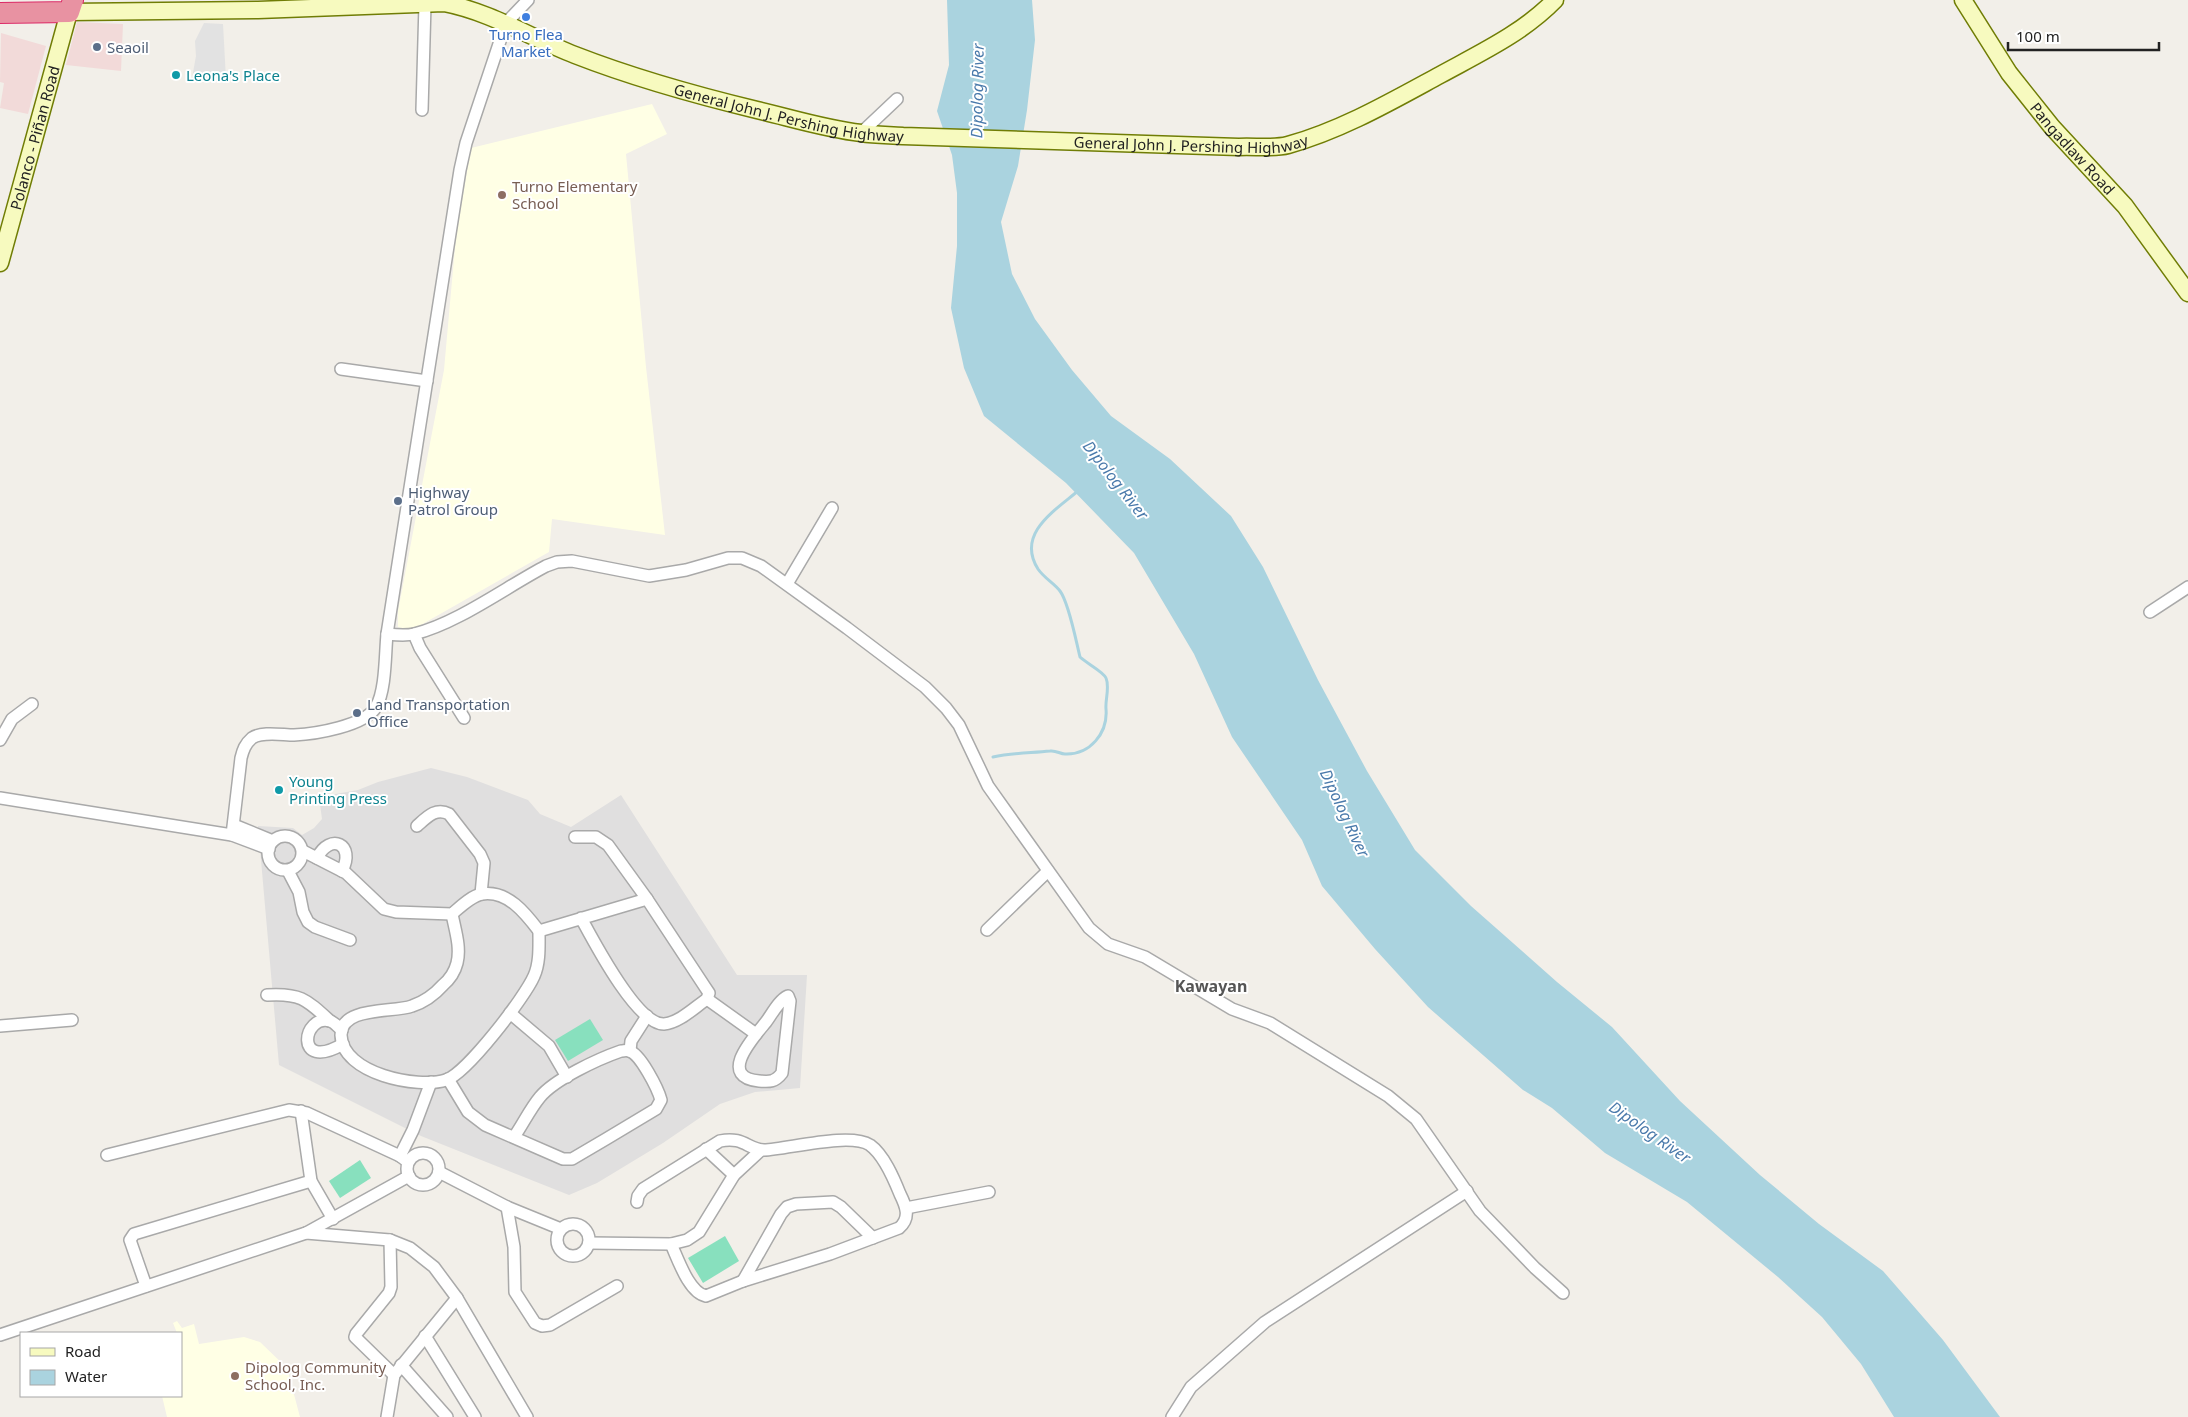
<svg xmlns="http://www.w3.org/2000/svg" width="2188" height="1417" font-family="'Noto Sans',sans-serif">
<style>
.residential{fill:#e0dfdf}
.commercial{fill:#f2dad9}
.education{fill:#ffffe5}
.pitch{fill:#88e0be}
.parking{fill:#e2e2e2}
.water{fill:#aad3df}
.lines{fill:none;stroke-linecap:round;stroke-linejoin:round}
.stream{stroke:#aad3df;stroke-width:3}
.street-casing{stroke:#a9a9a9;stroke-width:14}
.secondary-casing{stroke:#707d05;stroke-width:19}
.highway-casing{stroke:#dc2a67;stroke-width:22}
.street{stroke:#fff;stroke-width:11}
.secondary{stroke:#f7fabf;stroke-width:16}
.highway{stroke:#e892a2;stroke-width:20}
.shop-dot{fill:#3f7fe0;stroke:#fff;stroke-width:2}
.service-dot{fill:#5c6f8a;stroke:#fff;stroke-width:2}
.culture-dot{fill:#0f9aa8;stroke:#fff;stroke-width:2}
.education-dot{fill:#8d6e63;stroke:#fff;stroke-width:2}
.labels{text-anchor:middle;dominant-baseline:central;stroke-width:4;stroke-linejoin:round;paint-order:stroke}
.shop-label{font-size:15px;fill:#366cbe;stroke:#fff}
.service-label{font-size:15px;fill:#4e5e75;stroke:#fff;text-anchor:start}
.culture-label{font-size:15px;fill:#0d838f;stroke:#fff;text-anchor:start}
.street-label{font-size:15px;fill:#222;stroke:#fff}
.education-label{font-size:15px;fill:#785e54;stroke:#fff;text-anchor:start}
.water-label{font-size:16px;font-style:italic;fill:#4a7aab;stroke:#fff}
.neighbourhood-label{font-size:16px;font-weight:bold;fill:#555;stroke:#fff}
</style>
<rect width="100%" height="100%" fill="#f2efe9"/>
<polygon class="residential" points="431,768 467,777 528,800 540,814 571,827 621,795 737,975 807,975 800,1088 755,1092 720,1104 663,1143 597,1183 569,1195 421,1136 279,1065 258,826 293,828 302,835 314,828 322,819 319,797 358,790 378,782"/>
<g class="commercial">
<polygon points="77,22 123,24 121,71 66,65"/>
<polygon points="1,33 46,46 28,114 0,108 4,83 0,82"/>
</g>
<g class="education">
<polygon points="652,104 667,134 626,154 646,367 665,535 552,519 549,552 412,630 398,627 398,611 444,370 456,236 471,148"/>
<polygon points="177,1321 182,1328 194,1324 199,1344 244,1337 260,1342 287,1368 300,1417 167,1417 162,1396 181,1396 181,1333 177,1333 173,1323"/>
</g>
<g class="pitch">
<polygon points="590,1019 603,1040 568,1061 555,1040"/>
<polygon points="360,1160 371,1178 340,1198 329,1181"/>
<polygon points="725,1236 739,1261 703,1283 688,1258"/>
</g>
<polygon class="parking" points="204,23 223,24 226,79 192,78 196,56 195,41"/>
<polygon class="water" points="947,0 1032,0 1035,40 1027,110 1018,166 1001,222 1012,274 1035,319 1072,370 1111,416 1170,459 1231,516 1263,567 1318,680 1367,771 1415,850 1471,906 1557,982 1612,1027 1680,1101 1760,1175 1819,1224 1883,1271 1943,1340 2000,1417 1894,1417 1861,1364 1822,1317 1778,1277 1687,1202 1605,1153 1552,1108 1523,1090 1428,1007 1375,949 1322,886 1302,840 1232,737 1194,654 1134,553 1066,483 984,416 964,368 951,308 957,246 957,193 952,155 937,111 949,65"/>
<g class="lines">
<path class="stream" d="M993,757C1012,753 1031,753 1050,751C1056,750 1060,754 1065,754C1090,755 1108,733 1106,709C1105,700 1110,687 1106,678C1104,672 1086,663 1080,657C1076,641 1069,603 1060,591C1054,583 1044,578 1038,569C1016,534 1054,511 1078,491"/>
<defs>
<g id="street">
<polyline points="422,110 425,4"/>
<polyline points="861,133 897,99"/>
<polyline points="341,369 427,381"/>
<polyline points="787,584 832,508"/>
<polyline points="2150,612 2188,587"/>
<path d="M387,634C397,635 405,636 414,634C458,623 506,587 546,566L557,562L572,561L649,576L686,570L728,558H742L761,566L847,628L925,687L946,708L959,725L988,786L1089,928L1108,944L1145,957L1232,1009L1270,1023L1388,1096L1416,1119L1480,1211L1535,1268L1563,1293"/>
<polyline points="414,634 420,648 464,718"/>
<polyline points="0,740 12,719 32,704"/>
<polyline points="0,798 232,835 269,849"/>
<polyline points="234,825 273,841"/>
<path d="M417,826C427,817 436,807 449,814L480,854L484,863L481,894"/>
<path d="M232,835L241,758C243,750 245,744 252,738C262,731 282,735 294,735C315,734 365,726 376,707C386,690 385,654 387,634L460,170L466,143L506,23L528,0"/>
<circle cx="285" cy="853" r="17"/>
<polyline points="575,837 596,837 608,845 647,899"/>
<path d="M303,851L346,873L384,909L396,912L452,914C460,907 471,896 482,894C508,890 526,914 539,931L647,899L705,987L709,993L707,999C695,1007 679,1023 664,1024C637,1025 593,940 581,918"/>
<path d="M317,858C330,832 356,844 342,871"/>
<polyline points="288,871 299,892 303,912 308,922 315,927 350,940"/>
<path d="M452,914C455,930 461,947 457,963C455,971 450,979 443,985C435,994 424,1002 412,1006C393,1013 341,1006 341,1035C342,1074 418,1089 446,1080C467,1073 525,997 534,976C540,963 539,946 539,931"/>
<polyline points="987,930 1048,871"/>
<path d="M267,995C300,993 306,999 330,1021"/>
<path d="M788,996L790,1001L782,1073C775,1082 770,1082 759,1081C717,1077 753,1038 766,1022C772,1014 779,1000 788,996Z"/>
<polyline points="707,999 756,1034"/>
<polyline points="510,1013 549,1046 567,1077"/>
<polyline points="0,1026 72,1020"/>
<path d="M342,1030C339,1028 334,1022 330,1021C303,1013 293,1073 343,1044"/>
<polyline points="630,1051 631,1041 647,1016"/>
<path d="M448,1079L468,1112L485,1125L563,1159H572L606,1139L656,1109L661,1100C658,1089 640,1053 629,1051C626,1050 624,1051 621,1051C598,1059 555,1079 540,1097C530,1109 523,1124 514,1137"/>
<polyline points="301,1111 311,1181 333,1219"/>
<polyline points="706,1149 734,1175"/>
<circle cx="423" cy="1169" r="16"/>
<polyline points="107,1155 289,1110 307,1113 400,1156 408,1162"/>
<polyline points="400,1156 413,1130 431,1082"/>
<polyline points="439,1172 507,1207 561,1229"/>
<path d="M637,1202L638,1196L643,1189L720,1141C744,1136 748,1150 764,1150C788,1149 850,1132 870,1145C884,1155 894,1179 900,1194C906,1206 911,1218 899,1228L830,1254L743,1281L706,1296C689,1293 678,1259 671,1244"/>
<polyline points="507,1207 514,1247 515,1292 535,1323 542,1326 550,1325 617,1286"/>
<polyline points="906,1208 989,1192"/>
<circle cx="573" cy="1240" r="16"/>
<polyline points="306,1233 390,1240 410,1248 434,1267 457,1298 527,1417"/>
<polyline points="390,1240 391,1287 389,1293 356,1334 355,1337 394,1375"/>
<polyline points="589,1243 671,1244 687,1240 699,1232 734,1175 761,1150"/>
<polyline points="743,1281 781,1214 787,1207 796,1204 833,1202 841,1207 873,1238"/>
<polyline points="146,1286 130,1240 134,1234 311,1181"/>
<polyline points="0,1335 306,1233 409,1176"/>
<polyline points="425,1336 475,1417"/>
<polyline points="401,1365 447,1417"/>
<polyline points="387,1417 394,1375 457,1298"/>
<polyline points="1172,1417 1191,1387 1265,1322 1467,1191"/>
</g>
<g id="secondary">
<path id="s1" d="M1963,0L2009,73L2052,127L2125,206L2188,293"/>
<path id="s2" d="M0,263L69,12L258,10L444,3C491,12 531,38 575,55C634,78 695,95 757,110C791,118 826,129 861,133C875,135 889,135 903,136L1239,147C1254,146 1273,149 1288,145C1342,130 1392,101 1440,75C1480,53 1523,33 1555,0"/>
</g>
<polyline id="highway" points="0,13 69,12 73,0"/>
</defs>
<use href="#street" class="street-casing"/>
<use href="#secondary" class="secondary-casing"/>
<use href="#highway" class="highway-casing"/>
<use href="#street" class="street"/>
<use href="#secondary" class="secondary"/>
<use href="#highway" class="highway"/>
</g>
<circle class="shop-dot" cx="526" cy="17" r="5"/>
<g class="service-dot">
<circle cx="97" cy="47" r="5"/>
<circle cx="398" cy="501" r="5"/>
<circle cx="357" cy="713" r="5"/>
</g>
<g class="culture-dot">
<circle cx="176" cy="75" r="5"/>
<circle cx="279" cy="790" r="5"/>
</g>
<g class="education-dot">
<circle cx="502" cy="195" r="5"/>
<circle cx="235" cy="1376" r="5"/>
</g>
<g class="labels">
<g class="shop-label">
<text x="526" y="34">Turno Flea<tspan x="526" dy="17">Market</tspan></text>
</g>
<g class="service-label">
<text x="107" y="47">Seaoil</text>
<text x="408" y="492">Highway<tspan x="408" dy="17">Patrol Group</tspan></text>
<text x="367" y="704">Land Transportation<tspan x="367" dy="17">Office</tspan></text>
</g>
<g class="culture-label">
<text x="186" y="75">Leona's Place</text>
<text x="289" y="781">Young<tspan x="289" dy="17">Printing Press</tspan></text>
</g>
<g class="street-label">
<text stroke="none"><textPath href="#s2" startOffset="999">General John J. Pershing Highway</textPath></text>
<text stroke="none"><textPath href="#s2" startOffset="130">Polanco - Piñan Road</textPath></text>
<text stroke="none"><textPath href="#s2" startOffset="1404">General John J. Pershing Highway</textPath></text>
<text stroke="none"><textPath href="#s1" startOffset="185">Pangadlaw Road</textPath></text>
</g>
<g class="education-label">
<text x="512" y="186">Turno Elementary<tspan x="512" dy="17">School</tspan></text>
<text x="245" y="1367">Dipolog Community<tspan x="245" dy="17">School, Inc.</tspan></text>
</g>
<g class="water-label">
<text transform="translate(977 91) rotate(-89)">Dipolog River</text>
<text transform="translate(1116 480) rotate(52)">Dipolog River</text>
<text transform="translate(1345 813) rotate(65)">Dipolog River</text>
<text transform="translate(1650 1132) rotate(35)">Dipolog River</text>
</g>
<g class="neighbourhood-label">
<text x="1211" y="986">Kawayan</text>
</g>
</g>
<rect x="20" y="1332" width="162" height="65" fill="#ffffff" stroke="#a7a7a7"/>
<rect x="30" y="1348" width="25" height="8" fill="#f7fabf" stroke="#a7a7a7"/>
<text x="65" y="1357" font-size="15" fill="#222222">Road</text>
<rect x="30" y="1370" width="25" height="15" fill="#aad3df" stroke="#a7a7a7"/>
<text x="65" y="1382" font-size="15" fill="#222222">Water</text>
<path d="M2008 42v8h151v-8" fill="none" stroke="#222222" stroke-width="2.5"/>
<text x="2016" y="42" font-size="15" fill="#222222" stroke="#ffffff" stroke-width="4" paint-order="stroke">100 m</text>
</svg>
